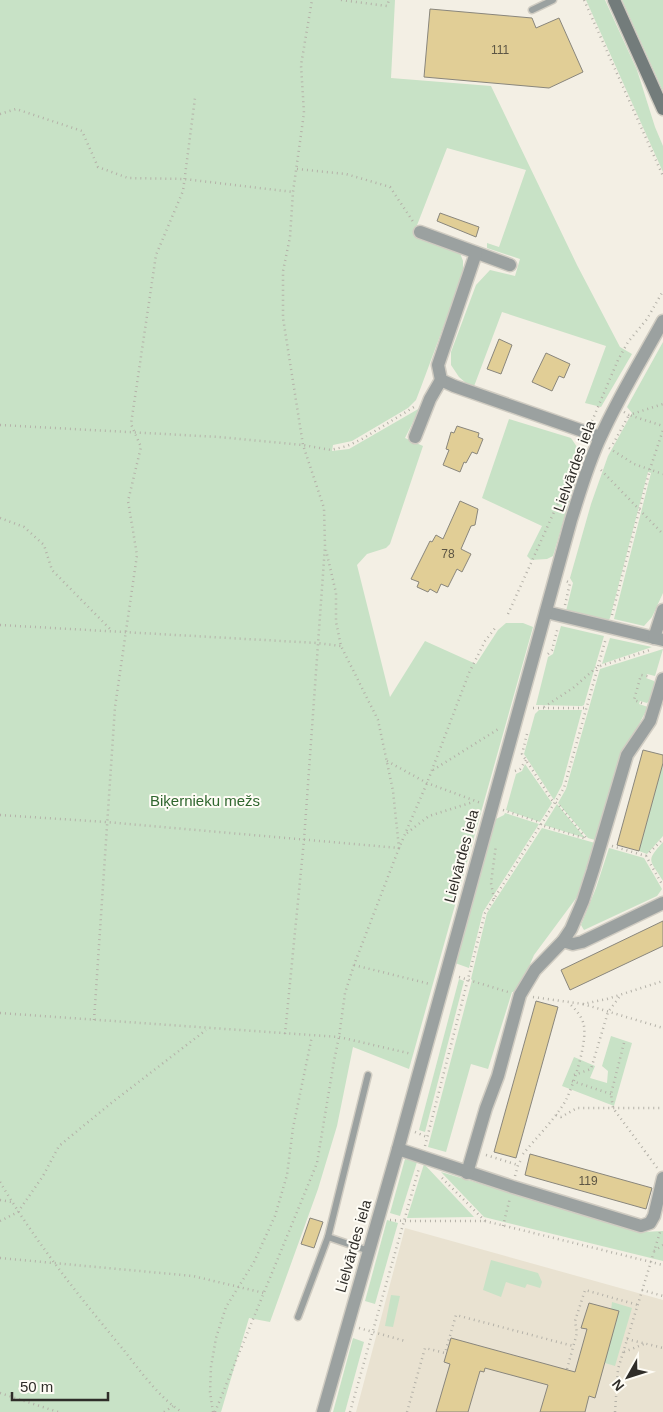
<svg xmlns="http://www.w3.org/2000/svg" width="663" height="1412" font-family="Helvetica,sans-serif">
<style>
.built{fill:#e9e2d1}
.green{fill:#c8e2c6}
.building{fill:#e1ce96;stroke:#89867c}
.lines{fill:none;stroke-linecap:round;stroke-linejoin:round}
.lane-casing{stroke:#d0ccc2;stroke-width:9}
.street-casing{stroke:#d0ccc2;stroke-width:15}
.secondary-casing{stroke:#d0ccc2;stroke-width:15}
.path{stroke:#b4b1a8;stroke-width:2.5;stroke-dasharray:1 4;stroke-linecap:butt}
.lane{stroke:#9ba1a0;stroke-width:6}
.street{stroke:#9ba1a0;stroke-width:12}
.secondary{stroke:#737c7b;stroke-width:12}
.labels{text-anchor:middle;dominant-baseline:central;stroke-width:4;stroke-linejoin:round;paint-order:stroke}
.number-label{font-size:12px;fill:#5c5544}
.street-label{font-size:15px;fill:#2f2d29;stroke:#fefcf5}
.park-label{font-size:15px;fill:#2f662e;stroke:#fefcf5}
</style>
<rect width="100%" height="100%" fill="#f3efe4"/>
<polygon class="built" points="405,1228 663,1300 663,1412 356,1412"/>
<g class="green">
<polygon points="0,0 395,0 391,78 491,86 577,265 620,347 632,354 601,407 585,403 606,346 502,312 473,389 459,377 451,365 451,352 476,285 490,270 515,276 520,259 487,248 487,243 499,247 526,170 447,148 414,233 460,253 463,261 463,274 421,387 416,400 408,408 352,441 333,445 332,451 349,449 420,408 405,438 423,446 390,544 386,548 367,554 357,565 390,697 425,641 476,664 498,630 506,623 523,623 533,627 409,1069 353,1047 337,1126 318,1189 270,1322 249,1318 221,1412 0,1412"/>
<polygon points="586,0 605,0 637,70 655,127 663,146 663,172"/>
<polygon points="622,0 663,0 663,91"/>
<polygon points="663,342 663,593 652,617 644,626 614,619 651,473 648,472 610,618 608,621 566,611 573,583 570,578 591,504 608,456 632,413 627,407"/>
<polygon points="509,419 571,438 583,456 553,556 547,559 531,560 527,556 542,526 482,498"/>
<polygon points="561,626 604,636 584,705 582,706 536,705 548,657 553,654"/>
<polygon points="610,638 652,647 602,664"/>
<polygon points="663,649 655,676 647,674 646,678 654,681 655,683 649,701 647,703 640,701 639,704 648,707 636,730 623,750 595,840 588,838 558,803 566,789 600,669"/>
<polygon points="539,710 582,710 562,785 554,800 524,754 535,714"/>
<polygon points="663,763 663,836 647,854 639,851"/>
<polygon points="525,764 552,803 540,822 506,810 516,774 522,771"/>
<polygon points="557,804 585,838 544,825"/>
<polygon points="505,813 539,824 483,912 469,968 455,963 496,819 504,815"/>
<polygon points="542,828 595,843 577,897 534,955 524,978 513,992 512,992 488,1069 471,1064 446,1152 428,1147 472,980 471,979 487,913"/>
<path d="M663,842V881C650,859 645,862 663,842Z"/>
<polygon points="609,848 644,858 662,889 657,896 584,930 581,925 596,888"/>
<polygon points="459,979 464,981 425,1132 419,1130"/>
<polygon points="611,1036 632,1043 614,1106 562,1086 574,1057 595,1066 590,1078 607,1083 608,1071 602,1066"/>
<polygon points="405,1159 417,1162 400,1216 390,1213"/>
<polygon points="424,1164 474,1217 407,1218"/>
<polygon points="441,1172 643,1232 663,1231 663,1261 484,1217"/>
<polygon points="387,1220 398,1223 375,1304 365,1301"/>
<polygon points="491,1260 538,1273 542,1282 540,1288 527,1284 525,1288 506,1282 501,1297 483,1290"/>
<polygon points="391,1295 400,1296 393,1327 385,1326"/>
<polygon points="612,1302 632,1308 615,1366 605,1363"/>
<polygon points="353,1338 364,1342 345,1412 333,1412"/>
</g>
<g class="building">
<polygon points="430,9 532,18 536,28 559,18 583,72 549,88 424,77"/>
<polygon points="440,213 479,227 476,237 437,221"/>
<polygon points="499,339 512,345 501,374 487,369"/>
<polygon points="546,353 570,364 564,378 559,376 552,391 532,382"/>
<polygon points="457,426 479,433 478,437 483,439 477,454 472,452 466,463 464,462 460,472 443,465 449,450 446,449 451,432 454,433"/>
<polygon points="460,501 478,509 475,525 471,526 461,549 471,554 462,572 457,569 448,587 441,584 437,593 430,589 428,592 417,587 419,582 411,579 430,541 432,542 436,535 443,539"/>
<polygon points="643,750 663,755 663,763 639,851 617,845"/>
<polygon points="663,921 663,946 570,990 561,970"/>
<polygon points="536,1001 558,1007 516,1158 494,1152"/>
<polygon points="530,1154 652,1188 646,1209 525,1175"/>
<polygon points="310,1218 323,1222 314,1248 301,1244"/>
<polygon points="589,1303 619,1311 595,1398 589,1396 585,1412 540,1412 548,1385 485,1368 484,1372 480,1371 468,1412 436,1412 450,1364 444,1362 451,1338 575,1372 587,1329 581,1328"/>
</g>
<g class="lines">
<defs>
<g id="lane">
<polyline points="532,10 553,0"/>
<polyline points="328,1237 369,1251"/>
<polyline points="298,1317 328,1237 368,1075"/>
</g>
<g id="street">
<polyline points="420,232 510,265"/>
<polyline points="476,253 438,365 441,380 454,386 600,437"/>
<polyline points="415,437 430,399 441,380"/>
<polyline points="546,612 663,640"/>
<polyline points="654,638 663,610"/>
<polyline points="563,941 573,944 582,942 663,903"/>
<polyline points="398,1149 513,1187 641,1226 650,1223 654,1216 663,1178"/>
<polyline points="467,1173 486,1108 498,1076 520,995 535,970 563,941 571,929 583,901 593,870 627,755 650,721 663,679"/>
<path d="M323,1412L398,1149L571,520C580,492 588,463 601,436C619,396 642,359 663,321"/>
</g>
<polyline id="secondary" points="614,0 663,109"/>
</defs>
<use href="#lane" class="lane-casing"/>
<use href="#street" class="street-casing"/>
<use href="#secondary" class="secondary-casing"/>
<g class="path">
<polyline points="341,0 387,6 389,0"/>
<polyline points="584,0 663,176"/>
<polyline points="0,114 16,109 82,131 98,167 128,178 184,179 293,192"/>
<polyline points="297,169 346,174 390,187 414,223"/>
<polyline points="624,412 629,415 663,404"/>
<polyline points="592,421 618,360 628,342 647,319 663,291"/>
<polyline points="0,425 219,437 303,445 331,450 347,446 362,439 414,407"/>
<polyline points="613,444 629,415 663,426"/>
<polyline points="609,448 634,464 663,474"/>
<polyline points="601,470 663,534"/>
<polyline points="0,518 24,527 44,545 52,570 111,630"/>
<polyline points="565,605 570,583 566,581"/>
<polyline points="508,614 573,470"/>
<polyline points="612,615 650,469 663,430"/>
<polyline points="0,625 317,643 341,646"/>
<polyline points="548,654 552,650 558,627"/>
<polyline points="642,703 634,700 641,675 651,677"/>
<polyline points="544,707 573,688 597,667 650,650"/>
<polyline points="533,708 586,708"/>
<polyline points="527,734 522,754 552,800 558,804 587,839"/>
<polyline points="387,761 427,783 481,803"/>
<polyline points="433,770 500,728"/>
<polyline points="515,771 520,769 526,760"/>
<polyline points="503,810 539,822 541,825 587,839"/>
<polyline points="0,815 106,822 399,848 393,791 378,720 341,646 336,622 336,593 326,550"/>
<polyline points="407,833 429,816 473,802"/>
<polyline points="612,846 646,856 663,886"/>
<polyline points="646,856 663,839"/>
<polyline points="494,899 491,883 496,845"/>
<polyline points="354,965 430,984"/>
<polyline points="459,977 508,992"/>
<polyline points="533,997 583,1004 607,999 663,981"/>
<polyline points="583,1004 663,1028"/>
<polyline points="0,1013 339,1037 412,1054"/>
<polyline points="94,1020 115,707 137,555 128,501 141,447 131,424 156,255 183,191 195,98"/>
<polyline points="285,1034 304,840 325,546 324,508 303,445 283,318 283,271 290,237 293,192 304,113 301,65 312,0"/>
<polyline points="624,1043 611,1094 613,1108 658,1169"/>
<polyline points="574,1075 591,1069 608,1012 621,995"/>
<polyline points="572,1081 611,1094"/>
<polyline points="556,1115 561,1117 577,1108 663,1108"/>
<polyline points="415,1132 427,1137"/>
<polyline points="425,1146 485,913 564,788 606,638"/>
<path d="M523,1154C536,1138 556,1118 566,1100C574,1084 589,1038 583,1022C580,1014 575,1009 569,1003"/>
<polyline points="486,1155 518,1165"/>
<polyline points="515,1176 518,1165 521,1160"/>
<polyline points="442,1178 485,1221"/>
<path d="M0,1182C35,1241 78,1295 122,1348C139,1369 159,1398 182,1412"/>
<polyline points="0,1200 12,1202"/>
<polyline points="390,1220 404,1221 485,1221 663,1265"/>
<polyline points="0,1221 18,1212 43,1176 59,1146 110,1104 206,1030"/>
<polyline points="503,1226 510,1198"/>
<polyline points="654,1251 663,1245"/>
<polyline points="0,1258 193,1276 264,1293"/>
<polyline points="642,1290 663,1296"/>
<polyline points="359,1328 405,1341"/>
<polyline points="627,1339 663,1348"/>
<polyline points="624,1352 644,1344"/>
<polyline points="567,1369 577,1333 575,1321 585,1290 638,1305"/>
<polyline points="0,1393 58,1412"/>
<polyline points="164,1412 173,1406"/>
<polyline points="213,1412 210,1392 211,1367 216,1338 226,1307 254,1262 275,1216 287,1175 293,1128 312,1036"/>
<polyline points="215,1412 317,1163 334,1061 339,1037 345,993 354,965 399,848 427,783 469,673 485,641 496,627"/>
<polyline points="350,1412 419,1168"/>
<polyline points="407,1412 425,1348 445,1353 456,1315 573,1346"/>
<polyline points="615,1412 618,1369 661,1229"/>
</g>
<use href="#lane" class="lane"/>
<use href="#street" class="street"/>
<use href="#secondary" class="secondary"/>
</g>
<g class="labels">
<g class="number-label">
<text x="500" y="50">111</text>
<text x="448" y="554">78</text>
<text x="588" y="1181">119</text>
</g>
<g class="street-label">
<text transform="translate(574 466) rotate(-70)">Lielvārdes iela</text>
<text transform="translate(461 856) rotate(-75)">Lielvārdes iela</text>
<text transform="translate(353 1246) rotate(-74)">Lielvārdes iela</text>
</g>
<g class="park-label">
<text x="205" y="800">Biķernieku mežs</text>
</g>
</g>
<g transform="translate(628 1377) rotate(231)" stroke="#fefcf5" stroke-width="4" paint-order="stroke">
<path d="M0-4L9 19L0 12L-9 19Z" fill="#2f2d29"/>
<text y="-8" font-size="14" font-weight="bold" text-anchor="middle" fill="#2f2d29">N</text>
</g>
<path d="M12 1392v8h96v-8" fill="none" stroke="#2f2d29" stroke-width="2.5"/>
<text x="20" y="1392" font-size="15" fill="#2f2d29" stroke="#fefcf5" stroke-width="4" paint-order="stroke">50 m</text>
</svg>
